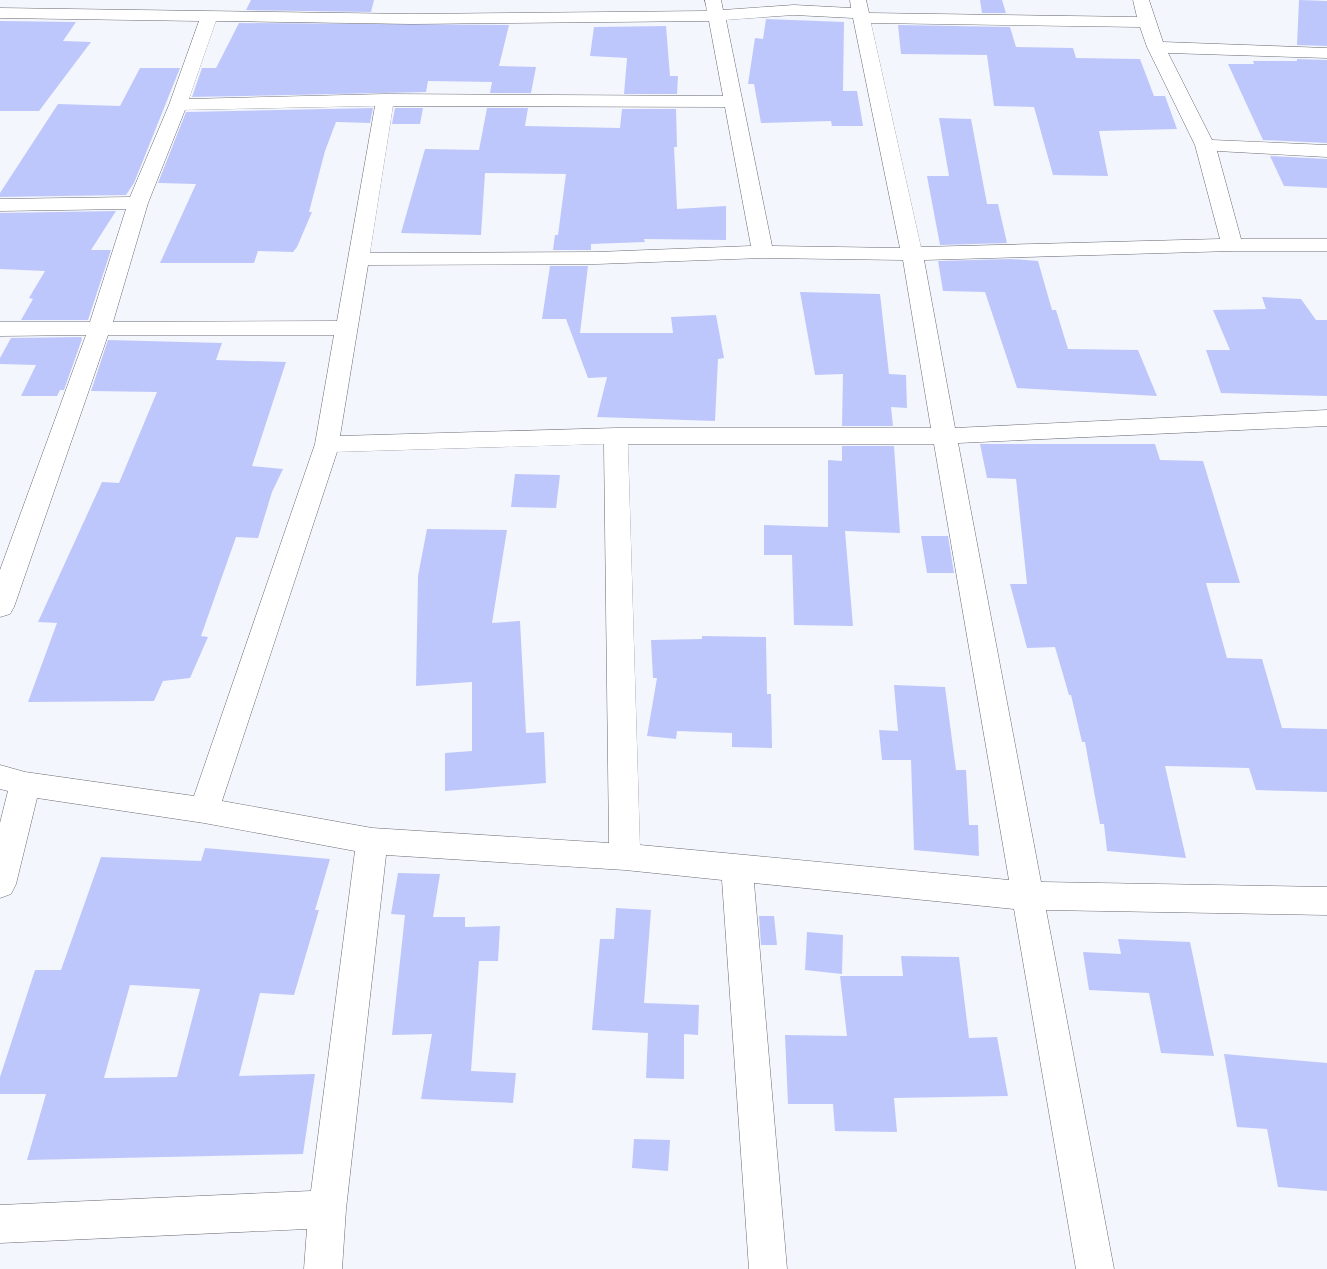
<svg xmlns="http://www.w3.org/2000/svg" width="1327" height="1269" font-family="Poppins,sans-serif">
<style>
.building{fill:#bec7fb;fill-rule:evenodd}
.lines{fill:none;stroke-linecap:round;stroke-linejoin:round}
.street-casing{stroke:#6a6b72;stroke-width:1}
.street{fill:#fff;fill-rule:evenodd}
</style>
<rect width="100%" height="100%" fill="#f4f6fe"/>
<g class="building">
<polygon points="251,0 374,0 371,12 246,10"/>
<polygon points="980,0 1002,0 1006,13 982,13"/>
<polygon points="1299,0 1327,1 1327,46 1297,45"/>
<polygon points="766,19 844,22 843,91 857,91 863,126 832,126 831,121 761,123 754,84 748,84 755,38 763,39"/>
<polygon points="0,21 76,22 63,41 91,42 39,111 0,111"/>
<polygon points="239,23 509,25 499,66 536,67 531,93 490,93 492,82 428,81 426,92 192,97 202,68 216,68"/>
<polygon points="898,25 1010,27 1016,47 1073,48 1076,58 1140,59 1154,96 1165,96 1177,129 1099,131 1108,176 1053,175 1034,107 994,106 987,55 901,54"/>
<polygon points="666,26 670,76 678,76 677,94 624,94 627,58 590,56 594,27"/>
<polygon points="1297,59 1327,60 1327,143 1263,140 1228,64 1254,64 1253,61 1297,61"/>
<polygon points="140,68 180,68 134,183 126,195 0,197 0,193 58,104 120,106"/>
<polygon points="373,108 370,123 336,122 325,151 309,212 312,212 297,247 293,252 258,251 254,263 160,263 196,184 158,183 186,112"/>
<polygon points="395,108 423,108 420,124 392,124"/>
<polygon points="487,108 528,108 525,126 620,128 622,109 676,109 677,147 674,147 677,209 726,206 726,240 644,239 645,242 591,244 591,250 553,250 555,235 558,235 566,174 485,173 481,235 401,233 425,149 479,150"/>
<polygon points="939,118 971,119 987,204 998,204 1007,243 940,245 927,176 949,176"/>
<polygon points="1270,156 1327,159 1327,188 1284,186"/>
<polygon points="116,211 91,250 111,250 88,320 21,320 33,299 29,298 45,271 0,269 0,213"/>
<polygon points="1011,259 1038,261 1052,310 1056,310 1068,349 1138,350 1157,396 1017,388 985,292 943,291 938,261"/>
<polygon points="550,266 588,266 580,333 673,333 671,317 716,315 724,358 718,359 715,421 597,417 607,377 588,378 566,319 542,319"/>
<polygon points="800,292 880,294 889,374 906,375 907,408 891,407 893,426 842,426 843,374 815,375"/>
<polygon points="1262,297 1301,299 1316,320 1327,320 1327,396 1221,393 1206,350 1230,350 1213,310 1266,309"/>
<polygon points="81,337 82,339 64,390 60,390 57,396 21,396 36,365 0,364 0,358 11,338"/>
<polygon points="108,340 222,343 216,360 286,362 252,466 283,469 272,492 258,538 236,537 201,636 208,637 190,678 163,681 154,701 28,702 57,623 38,622 102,482 119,483 157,392 91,391"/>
<polygon points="980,444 1155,444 1160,460 1203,461 1240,583 1206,583 1227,658 1262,659 1282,728 1327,729 1327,792 1256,790 1249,768 1165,766 1186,858 1107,851 1104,824 1100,824 1085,742 1082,742 1071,695 1069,695 1055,647 1027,648 1010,584 1027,584 1016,479 987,478"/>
<polygon points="842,446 894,446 900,533 845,531 853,626 794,625 792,555 764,555 764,525 828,527 828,460 842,461"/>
<polygon points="515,474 560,475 556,508 511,507"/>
<polygon points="427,529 507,530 492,623 520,621 526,733 544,732 546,783 445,791 445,753 472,751 472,682 416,686 418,576"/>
<polygon points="921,536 948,536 954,573 927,573"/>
<polygon points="702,636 766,637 767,694 771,694 772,748 732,747 732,733 677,731 676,739 647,736 657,678 653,678 651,640 702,639"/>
<polygon points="894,685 945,687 956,770 966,770 969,825 978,825 979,856 914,850 911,760 882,760 879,730 898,731"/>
<path d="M205,848L330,859L315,910H319L294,995L260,993L239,1076L315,1074L303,1154L27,1160L46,1094H0V1077L35,970H61L101,857L201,861ZM130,985L200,989L177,1077L104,1078Z"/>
<polygon points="398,873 440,874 433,917 465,917 465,927 500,926 498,961 479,961 471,1071 516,1073 513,1103 421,1099 432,1034 392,1035 405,915 391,914"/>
<polygon points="616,908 651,910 644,1003 699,1005 698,1035 684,1034 684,1079 646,1078 648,1033 592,1030 600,939 614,939"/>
<polygon points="759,916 774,916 777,945 761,945"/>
<polygon points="807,932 843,935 842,974 805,970"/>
<polygon points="1118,939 1190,942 1214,1056 1161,1053 1149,993 1089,990 1083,952 1121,954"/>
<polygon points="901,956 959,957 969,1038 997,1037 1008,1096 894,1098 897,1132 835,1131 833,1104 788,1104 785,1035 847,1036 840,976 903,976"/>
<polygon points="1224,1054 1327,1063 1327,1191 1278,1187 1267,1129 1237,1127"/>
<polygon points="634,1139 670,1140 668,1171 632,1168"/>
</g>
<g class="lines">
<defs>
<path id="street" d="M705,0H721L723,10L794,5L851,8L850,0H866L869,13L1137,17L1133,0H1149L1163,42L1327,48V58L1168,53L1212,140L1327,145V157L1217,151L1241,239H1327V251H1232L924,260L955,428L1327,410V426L958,443L1041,882L1327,887V915L1046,910L1114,1269H1076L1014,909L754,883L787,1269H749L722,880L625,870L386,855L346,1209L342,1269H304L307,1229L0,1243V1205L311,1191L355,851L204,823L37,798L16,884L11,894L0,898V823L8,791L0,789V765L25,772L194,796L315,444L334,335H108L14,607L10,614L0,617V570L86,335L0,336V322H90L126,209L0,211V199L130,197L169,105L199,21L0,18V8L412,14L707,11ZM794,15L853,18L900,248L772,246L726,20ZM216,21L412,24L709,21L723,96L385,94L189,99ZM871,23L1140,27L1147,47L1195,145L1220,239L921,247ZM375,106L337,321L113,322L148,203L185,110ZM393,106L725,107L751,246L597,252L370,253ZM763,258L903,260L931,428H616L340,436L368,265L597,264ZM604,444L609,843L372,828L222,801L337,452ZM628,444H934L1009,880L640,845Z"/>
</defs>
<use href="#street" class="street-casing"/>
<use href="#street" class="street"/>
</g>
</svg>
